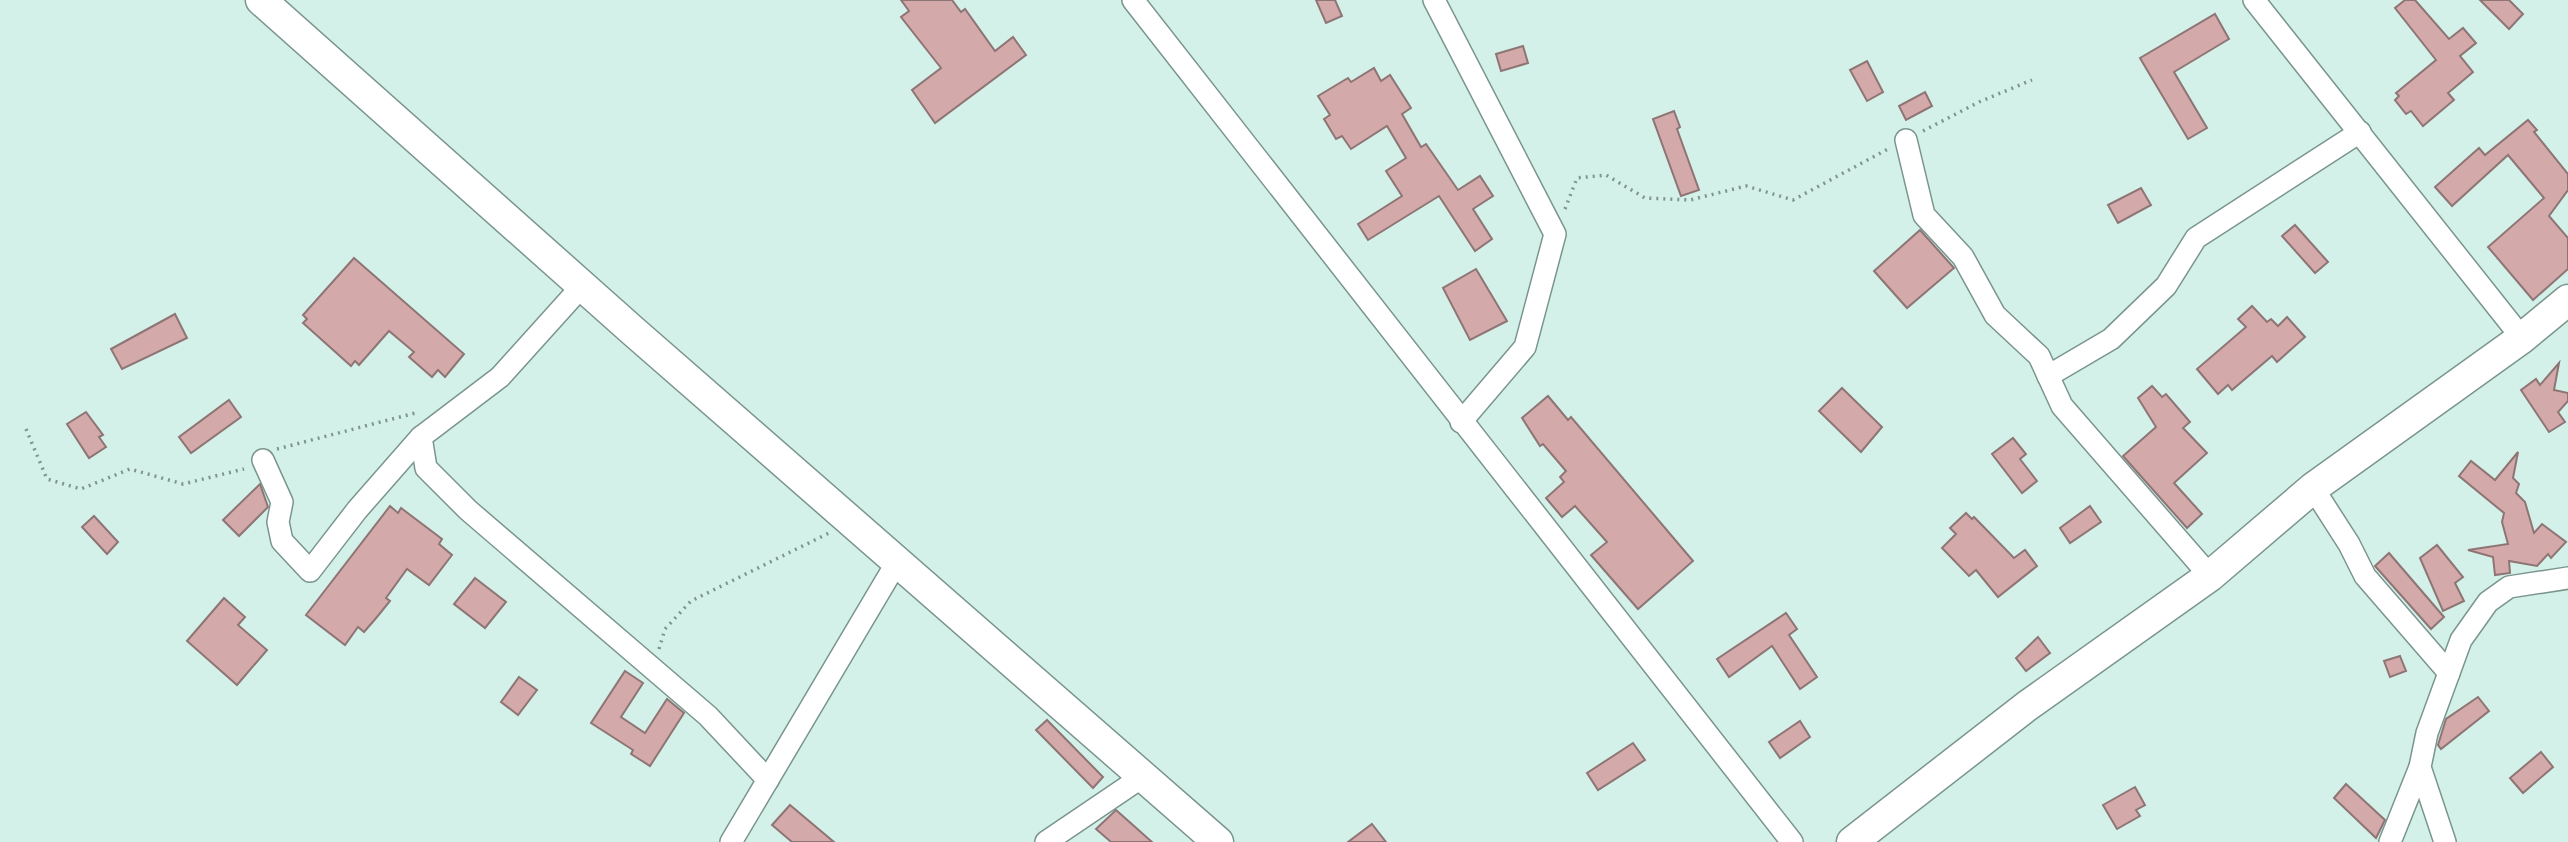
<svg xmlns="http://www.w3.org/2000/svg" width="2568" height="842" font-family="Barlow,sans-serif">
<style>
.building{fill:#d4a9a9;stroke:#8e7575;stroke-width:2}
.lines{fill:none;stroke-linecap:round;stroke-linejoin:round}
.street-casing{stroke:#7a958e;stroke-width:24}
.secondary-casing{stroke:#7a958e;stroke-width:33}
.path{stroke:#80948f;stroke-width:3.5;stroke-dasharray:2 5;stroke-linecap:butt}
.street{stroke:#fff;stroke-width:21}
.secondary{stroke:#fff;stroke-width:30}
</style>
<rect width="100%" height="100%" fill="#d4f1e9"/>
<g class="building">
<polygon points="901,0 952,0 961,12 965,9 995,51 1013,37 1026,55 935,123 912,90 941,68 901,17 909,11"/>
<polygon points="1316,0 1335,0 1342,16 1326,23"/>
<polygon points="2405,0 2415,0 2449,39 2463,28 2476,43 2460,56 2473,72 2448,93 2454,100 2423,126 2411,111 2406,114 2395,100 2399,96 2396,93 2436,60 2395,8"/>
<polygon points="2480,0 2509,0 2523,14 2509,29"/>
<polygon points="2215,14 2229,39 2174,72 2207,128 2188,139 2140,58"/>
<polygon points="1523,46 1528,63 1501,71 1496,54"/>
<polygon points="1867,61 1883,92 1867,101 1850,70"/>
<polygon points="1374,68 1381,81 1390,75 1411,108 1402,114 1421,147 1426,144 1458,190 1480,176 1493,196 1473,209 1492,239 1475,251 1439,196 1368,240 1358,224 1402,196 1386,171 1406,158 1387,126 1351,149 1342,136 1336,139 1324,119 1330,115 1318,96 1348,78 1351,82"/>
<polygon points="1925,92 1932,106 1906,120 1899,106"/>
<polygon points="1674,111 1680,127 1677,129 1699,190 1681,196 1653,119"/>
<polygon points="2528,120 2537,130 2534,132 2568,174 2568,190 2549,216 2568,238 2568,269 2533,300 2488,247 2544,198 2508,155 2452,206 2435,187 2479,148 2485,155"/>
<polygon points="2141,188 2151,205 2118,223 2108,205"/>
<polygon points="2295,225 2328,262 2315,273 2282,236"/>
<polygon points="1920,230 1954,268 1907,308 1874,271"/>
<polygon points="354,258 464,354 445,377 438,370 432,377 409,357 414,352 389,331 359,365 355,361 351,366 303,323 307,319 303,315"/>
<polygon points="1476,269 1507,321 1470,340 1443,288"/>
<polygon points="2252,306 2267,322 2271,319 2278,326 2287,317 2305,337 2277,362 2272,356 2232,390 2228,385 2218,394 2197,369 2246,327 2238,319"/>
<polygon points="175,314 187,338 122,369 111,349"/>
<polygon points="2559,363 2554,390 2568,393 2568,401 2558,412 2565,422 2549,432 2521,390 2536,379 2540,385"/>
<polygon points="2152,386 2162,397 2166,394 2190,422 2183,428 2207,453 2174,483 2202,514 2187,528 2123,456 2156,427 2138,398"/>
<polygon points="1842,388 1882,427 1861,452 1819,411"/>
<polygon points="1548,396 1568,420 1571,417 1693,561 1638,609 1591,555 1607,542 1575,506 1562,517 1546,498 1564,482 1560,477 1566,471 1543,444 1540,446 1522,418"/>
<polygon points="229,400 241,417 191,453 179,437"/>
<polygon points="86,412 103,435 99,437 106,447 89,458 67,424"/>
<polygon points="2013,438 2026,454 2020,459 2037,481 2022,493 1992,454"/>
<polygon points="2518,452 2513,478 2519,484 2516,493 2525,502 2534,533 2542,524 2566,542 2551,558 2548,554 2537,566 2509,561 2510,573 2495,575 2493,557 2468,550 2508,544 2502,522 2504,513 2459,476 2471,461 2495,480"/>
<polygon points="260,484 268,507 239,536 223,520"/>
<polygon points="390,506 398,513 401,508 442,539 439,544 452,555 429,585 407,569 386,598 390,601 377,617 364,632 358,627 345,645 306,615"/>
<polygon points="2090,506 2101,522 2070,543 2060,528"/>
<polygon points="1966,513 1972,519 1974,517 2014,558 2025,550 2037,566 1998,597 1976,570 1969,576 1942,548 1956,534 1950,528"/>
<polygon points="94,516 118,542 107,554 82,527"/>
<polygon points="2437,545 2463,577 2455,583 2464,601 2443,611 2420,558"/>
<polygon points="2389,553 2444,617 2431,629 2375,566"/>
<polygon points="475,578 506,602 485,628 454,604"/>
<polygon points="224,598 245,617 238,625 267,650 237,685 187,641"/>
<polygon points="1786,613 1797,629 1789,635 1817,677 1800,689 1772,646 1729,677 1717,659"/>
<polygon points="2038,637 2050,653 2026,671 2016,658"/>
<polygon points="2400,656 2406,671 2390,677 2384,661"/>
<polygon points="625,671 643,683 621,717 645,733 667,699 684,713 650,766 631,754 633,750 591,723"/>
<polygon points="519,677 537,690 518,715 501,702"/>
<polygon points="2478,697 2489,711 2441,749 2438,745 2446,719"/>
<polygon points="1047,720 1103,777 1093,788 1036,730"/>
<polygon points="1800,721 1810,737 1780,758 1769,742"/>
<polygon points="1633,743 1645,760 1598,790 1587,773"/>
<polygon points="2541,752 2553,767 2523,793 2510,778"/>
<polygon points="2346,784 2385,820 2376,838 2334,798"/>
<polygon points="2135,787 2145,805 2136,810 2140,816 2117,829 2103,805"/>
<polygon points="790,805 834,842 792,842 772,825"/>
<polygon points="1116,810 1152,842 1111,842 1096,829"/>
<polygon points="1372,824 1386,842 1348,842"/>
</g>
<g class="lines">
<defs>
<g id="street">
<polyline points="1133,0 1792,842"/>
<polyline points="1434,0 1555,234 1525,347 1461,422"/>
<polyline points="2254,0 2522,338"/>
<polyline points="1906,140 1924,215 1963,257 1995,315 2039,356 2062,406 2210,576"/>
<polyline points="582,286 500,377 421,437 426,468 468,510 708,716 768,780"/>
<polyline points="2048,376 2111,339 2166,286 2196,238 2360,132"/>
<polyline points="263,460 282,502 278,522 282,541 310,571 357,510 421,437"/>
<polyline points="2313,488 2349,544 2365,576 2449,673"/>
<polyline points="731,842 897,562"/>
<polyline points="1046,842 1142,777"/>
<polyline points="2390,842 2420,767"/>
<polyline points="2445,842 2420,767 2427,733 2461,640 2488,602 2509,587 2568,578"/>
</g>
<g id="secondary">
<polyline points="261,0 633,331 1218,842"/>
<polyline points="1852,842 2027,706 2210,576 2313,488 2522,338 2568,300"/>
</g>
</defs>
<use href="#street" class="street-casing"/>
<use href="#secondary" class="secondary-casing"/>
<g class="path">
<polyline points="1923,131 1979,102 2032,80"/>
<polyline points="1565,209 1577,178 1606,175 1645,198 1690,200 1746,186 1793,200 1888,149"/>
<polyline points="26,429 47,479 81,489 130,469 183,484 244,469"/>
<polyline points="277,449 419,412"/>
<polyline points="659,649 665,629 691,601 829,533"/>
</g>
<use href="#street" class="street"/>
<use href="#secondary" class="secondary"/>
</g>
</svg>
